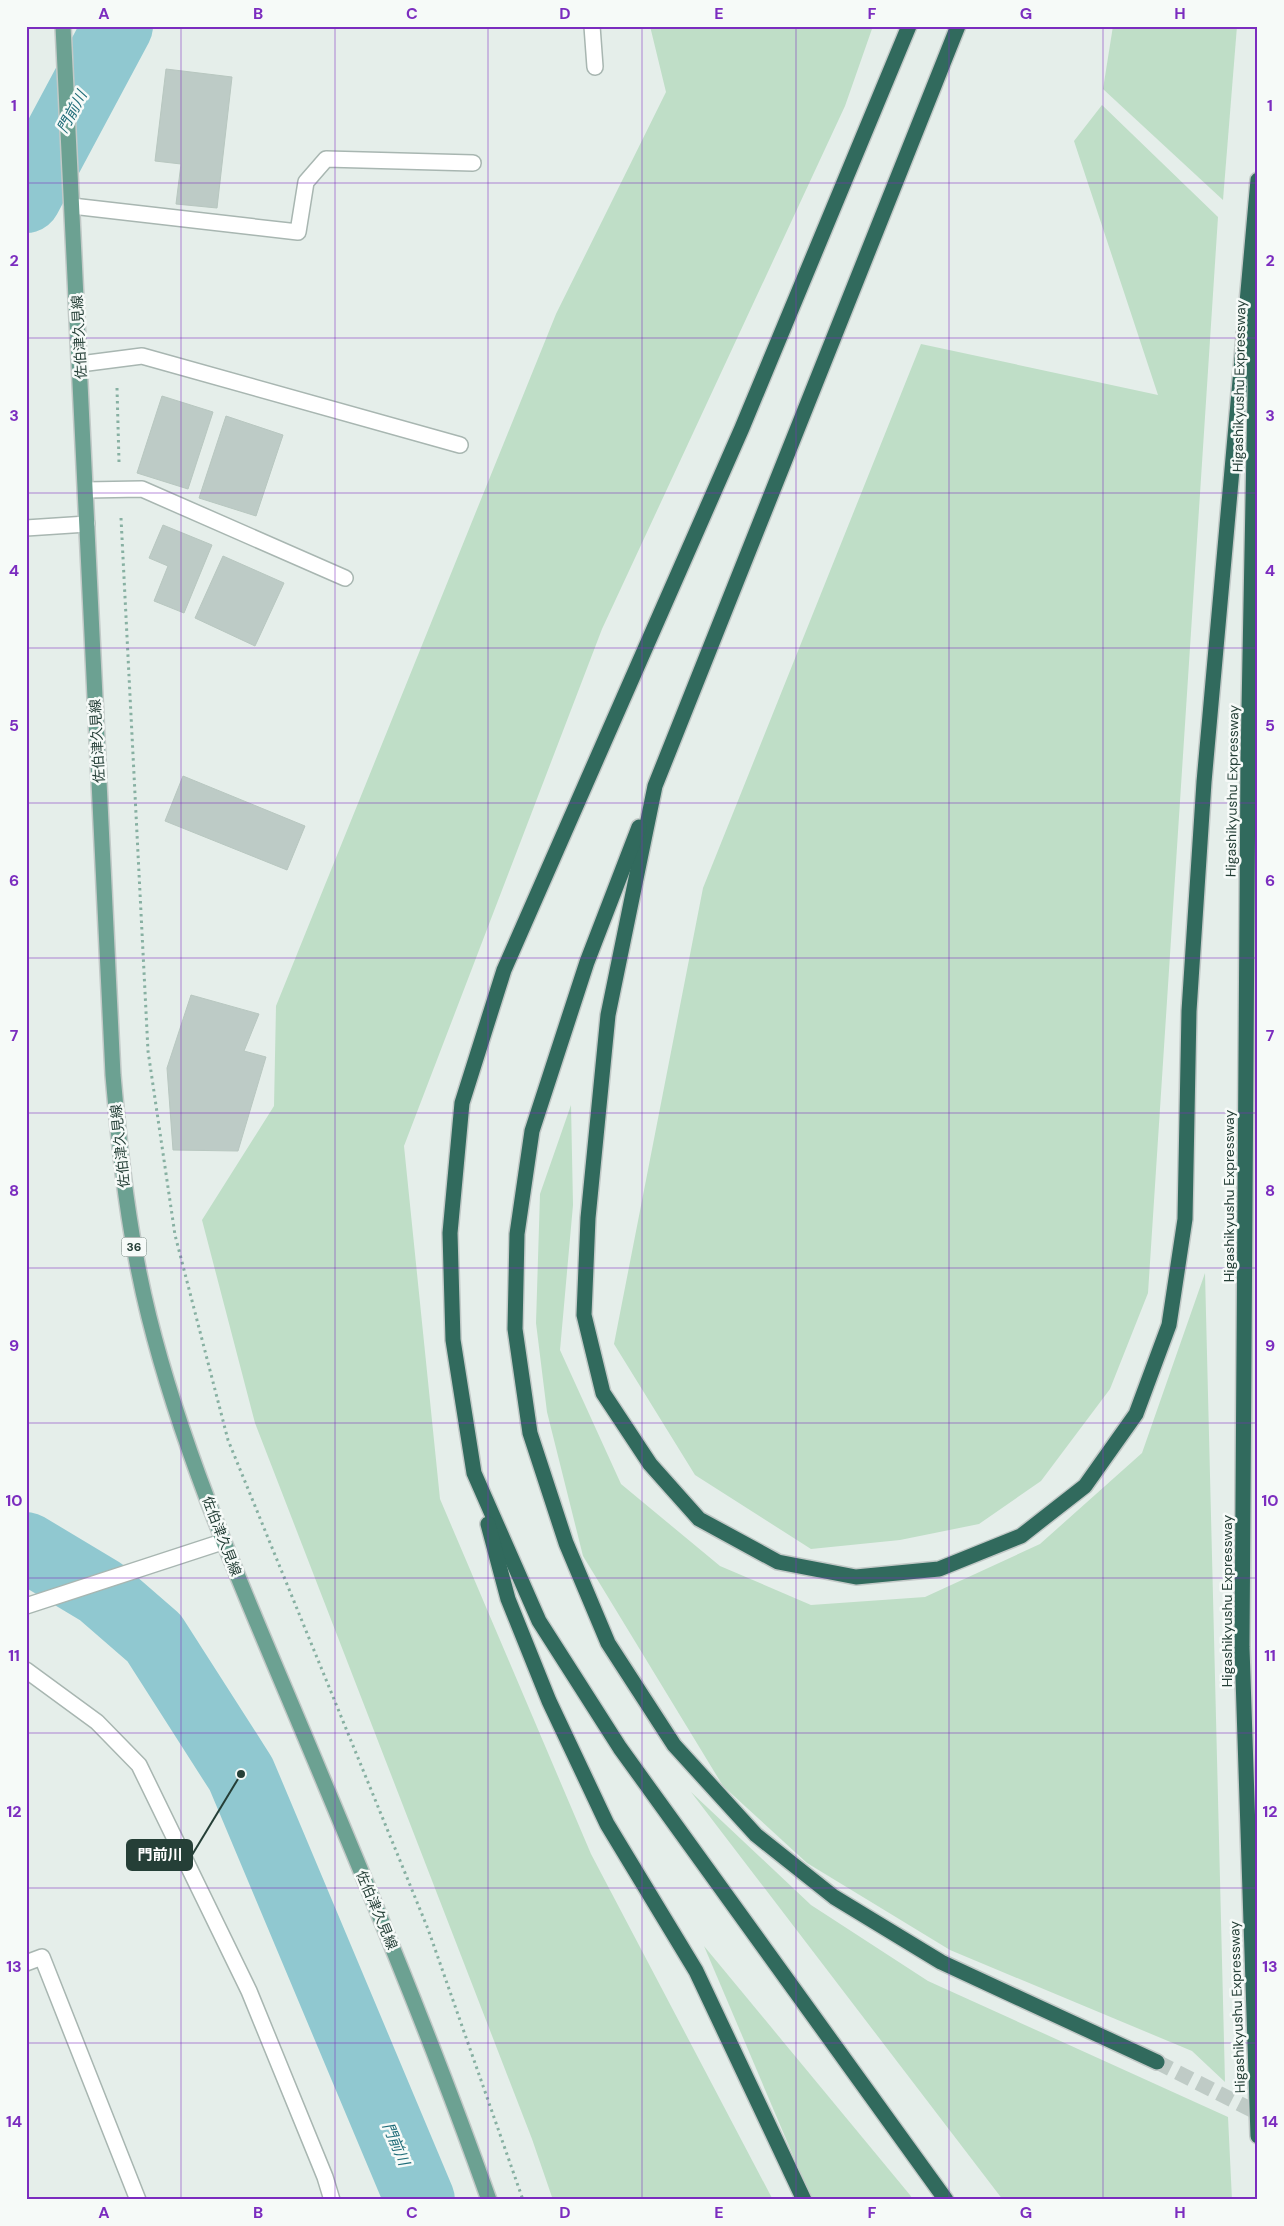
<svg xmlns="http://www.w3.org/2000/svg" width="1284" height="2226" font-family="'DM Sans','Noto Sans JP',sans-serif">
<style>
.green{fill:#bfdec7}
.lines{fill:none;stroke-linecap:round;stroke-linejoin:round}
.river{stroke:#90c8d0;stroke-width:70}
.building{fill:#bdcbc6;stroke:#b8c7c0}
.highway-tunnel{stroke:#bfcbc6;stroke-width:15;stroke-dasharray:15 8;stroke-linecap:butt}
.minor-casing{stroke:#a8b6b1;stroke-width:18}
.major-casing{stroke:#c2c9c7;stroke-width:18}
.highway-casing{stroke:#c2c9c7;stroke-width:18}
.path{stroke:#87b0a2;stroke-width:3;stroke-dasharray:2.5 4;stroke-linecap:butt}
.minor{stroke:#fff;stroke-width:15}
.major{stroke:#6ca192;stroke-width:15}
.highway{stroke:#316a5d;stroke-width:15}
.grid{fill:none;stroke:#7b2cbf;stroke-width:1;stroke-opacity:0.55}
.labels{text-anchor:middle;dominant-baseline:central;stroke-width:5;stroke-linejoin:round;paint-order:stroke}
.shield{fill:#f6faf8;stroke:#647771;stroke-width:1}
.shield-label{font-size:12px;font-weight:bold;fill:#253f37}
.street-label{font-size:14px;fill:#253f37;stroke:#f6faf8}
.water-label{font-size:15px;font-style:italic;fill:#206d79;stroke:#f6faf8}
.leader{fill:none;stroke:#253f37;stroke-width:2}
.callout-dot{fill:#253f37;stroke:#f6faf8;stroke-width:2}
.callout{fill:#253f37;stroke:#253f37;stroke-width:2}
.callout-label{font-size:15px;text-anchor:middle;font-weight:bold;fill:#fff}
.neatline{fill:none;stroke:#7b2cbf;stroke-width:2}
.grid-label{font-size:16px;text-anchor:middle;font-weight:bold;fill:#7b2cbf}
</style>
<rect width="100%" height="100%" fill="#e5eeea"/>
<g class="green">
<polygon points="650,26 873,26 845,106 602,629 404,1146 440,1499 591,1854 773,2200 553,2200 532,2139 255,1423 202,1220 274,1106 276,1006 556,314 666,92"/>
<polygon points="1113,26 1237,26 1223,200 1103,89"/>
<polygon points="1102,105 1218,217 1148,1293 1110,1389 1041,1481 979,1524 900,1540 811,1549 695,1475 614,1344 703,888 921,344 1158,395 1074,141"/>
<polygon points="571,1105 573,1205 560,1350 621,1484 720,1566 811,1605 925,1597 1040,1544 1142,1453 1205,1273 1225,2082 1192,2051 950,1950 807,1863 723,1786 583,1556 547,1412 536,1323 540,1194"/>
<polygon points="691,1792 811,1905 928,1981 1228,2117 1232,2200 1003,2200"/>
<polygon points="704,1946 910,2195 913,2200 812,2200"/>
</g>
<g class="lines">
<g class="river">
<polyline points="26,198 118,26"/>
<polyline points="26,1547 101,1592 154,1638 241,1774 420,2200"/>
</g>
</g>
<g class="building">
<polygon points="166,69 232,77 217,208 176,204 181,164 155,161"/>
<polygon points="162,396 213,412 188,489 137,473"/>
<polygon points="226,416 283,435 256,516 199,498"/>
<polygon points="163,525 212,545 184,613 154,601 168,566 149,558"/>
<polygon points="223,556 284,583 255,646 195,618"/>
<polygon points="183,776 305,826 287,870 165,821"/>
<polygon points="191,995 259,1014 244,1051 266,1057 238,1151 173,1150 167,1068"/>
</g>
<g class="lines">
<polyline class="highway-tunnel" points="1157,2062 1258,2113"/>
<defs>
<g id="minor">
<polyline points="592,26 595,67"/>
<polyline points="72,206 298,232 306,182 326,159 473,163"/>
<polyline points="80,364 142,356 460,445"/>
<polyline points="86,490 142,489 345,578"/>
<polyline points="26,528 87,524"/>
<polyline points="26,1606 222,1542"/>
<polyline points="26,1670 97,1722 139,1765 249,1991 325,2177 332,2200"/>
<polyline points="26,1963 42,1957 138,2200"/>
</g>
<path id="major" d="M63,26L113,1075C120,1156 129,1237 149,1317C185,1461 246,1596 303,1732C368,1887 433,2042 489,2200"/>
<g id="highway">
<polyline points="909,26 742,428 504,970 462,1103 450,1233 453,1340 474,1473 539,1621 620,1748 946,2200"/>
<polyline points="958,26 655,786 608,1015 588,1218 584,1315 603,1393 650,1464 699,1519 778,1562 856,1577 939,1569 1021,1536 1085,1486 1136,1414 1169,1325 1185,1219 1189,1011 1204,782 1258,180"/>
<polyline points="1257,290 1248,762 1242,1647 1258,2136"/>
<polyline points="639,827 587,962 532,1131 517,1234 515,1329 530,1433 566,1543 608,1643 674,1745 756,1835 834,1897 941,1962 1157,2062"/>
<polyline points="488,1524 508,1599 549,1701 607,1824 696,1971 804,2200"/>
</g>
</defs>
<use href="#minor" class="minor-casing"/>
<use href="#major" class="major-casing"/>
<use href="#highway" class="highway-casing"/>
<g class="path">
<polyline points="117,388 119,462"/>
<polyline points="121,518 148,1051 175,1235 228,1440 428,1929 523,2200"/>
</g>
<use href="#minor" class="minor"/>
<use href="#major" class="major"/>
<use href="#highway" class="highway"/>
</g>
<path class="grid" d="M181,26V2200M335,26V2200M488,26V2200M642,26V2200M796,26V2200M949,26V2200M1103,26V2200M26,183H1258M26,338H1258M26,493H1258M26,648H1258M26,803H1258M26,958H1258M26,1113H1258M26,1268H1258M26,1423H1258M26,1578H1258M26,1733H1258M26,1888H1258M26,2043H1258"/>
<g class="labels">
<rect class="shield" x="121.5" y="1237.5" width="25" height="19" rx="4"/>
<g class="shield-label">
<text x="134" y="1247">36</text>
</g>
<g class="street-label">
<text transform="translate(79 337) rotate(-93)">佐伯津久見線</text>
<text transform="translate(1239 386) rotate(-89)">Higashikyushu Expressway</text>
<text transform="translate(97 741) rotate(-93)">佐伯津久見線</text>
<text transform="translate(1232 791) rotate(-89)">Higashikyushu Expressway</text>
<text transform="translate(120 1146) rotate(-96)">佐伯津久見線</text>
<text transform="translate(1229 1196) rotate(-90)">Higashikyushu Expressway</text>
<text transform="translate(222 1536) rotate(69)">佐伯津久見線</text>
<text transform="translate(1227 1601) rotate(-90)">Higashikyushu Expressway</text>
<text transform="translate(377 1910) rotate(67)">佐伯津久見線</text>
<text transform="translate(1237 2007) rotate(-92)">Higashikyushu Expressway</text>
</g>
<g class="water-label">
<text transform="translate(72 112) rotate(-62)">門前川</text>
<text transform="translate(396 2144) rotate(67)">門前川</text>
</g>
</g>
<path class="leader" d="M241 1774L192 1855"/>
<circle class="callout-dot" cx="241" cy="1774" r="5"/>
<rect class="callout" x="127" y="1840" width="65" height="30" rx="5"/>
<g class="callout-label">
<text x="160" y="1860">門前川</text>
</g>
<rect width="1284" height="2226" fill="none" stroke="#f6faf8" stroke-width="55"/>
<rect x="28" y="28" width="1228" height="2170" class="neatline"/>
<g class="grid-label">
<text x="104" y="19">A</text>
<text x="258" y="19">B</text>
<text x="412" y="19">C</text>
<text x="565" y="19">D</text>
<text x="719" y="19">E</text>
<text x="872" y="19">F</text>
<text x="1026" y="19">G</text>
<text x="1180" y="19">H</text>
<text x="14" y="111">1</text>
<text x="1270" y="111">1</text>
<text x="14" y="266">2</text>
<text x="1270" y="266">2</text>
<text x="14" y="421">3</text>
<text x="1270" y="421">3</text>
<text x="14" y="576">4</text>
<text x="1270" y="576">4</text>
<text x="14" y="731">5</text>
<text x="1270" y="731">5</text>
<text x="14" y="886">6</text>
<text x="1270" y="886">6</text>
<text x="14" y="1041">7</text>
<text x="1270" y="1041">7</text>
<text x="14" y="1196">8</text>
<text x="1270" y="1196">8</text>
<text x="14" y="1351">9</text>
<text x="1270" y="1351">9</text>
<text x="14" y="1506">10</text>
<text x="1270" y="1506">10</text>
<text x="14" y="1661">11</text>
<text x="1270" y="1661">11</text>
<text x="14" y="1817">12</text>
<text x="1270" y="1817">12</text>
<text x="14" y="1972">13</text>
<text x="1270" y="1972">13</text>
<text x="14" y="2127">14</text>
<text x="1270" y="2127">14</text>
<text x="104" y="2218">A</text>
<text x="258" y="2218">B</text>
<text x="412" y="2218">C</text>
<text x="565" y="2218">D</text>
<text x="719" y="2218">E</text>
<text x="872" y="2218">F</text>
<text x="1026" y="2218">G</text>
<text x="1180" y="2218">H</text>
</g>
</svg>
